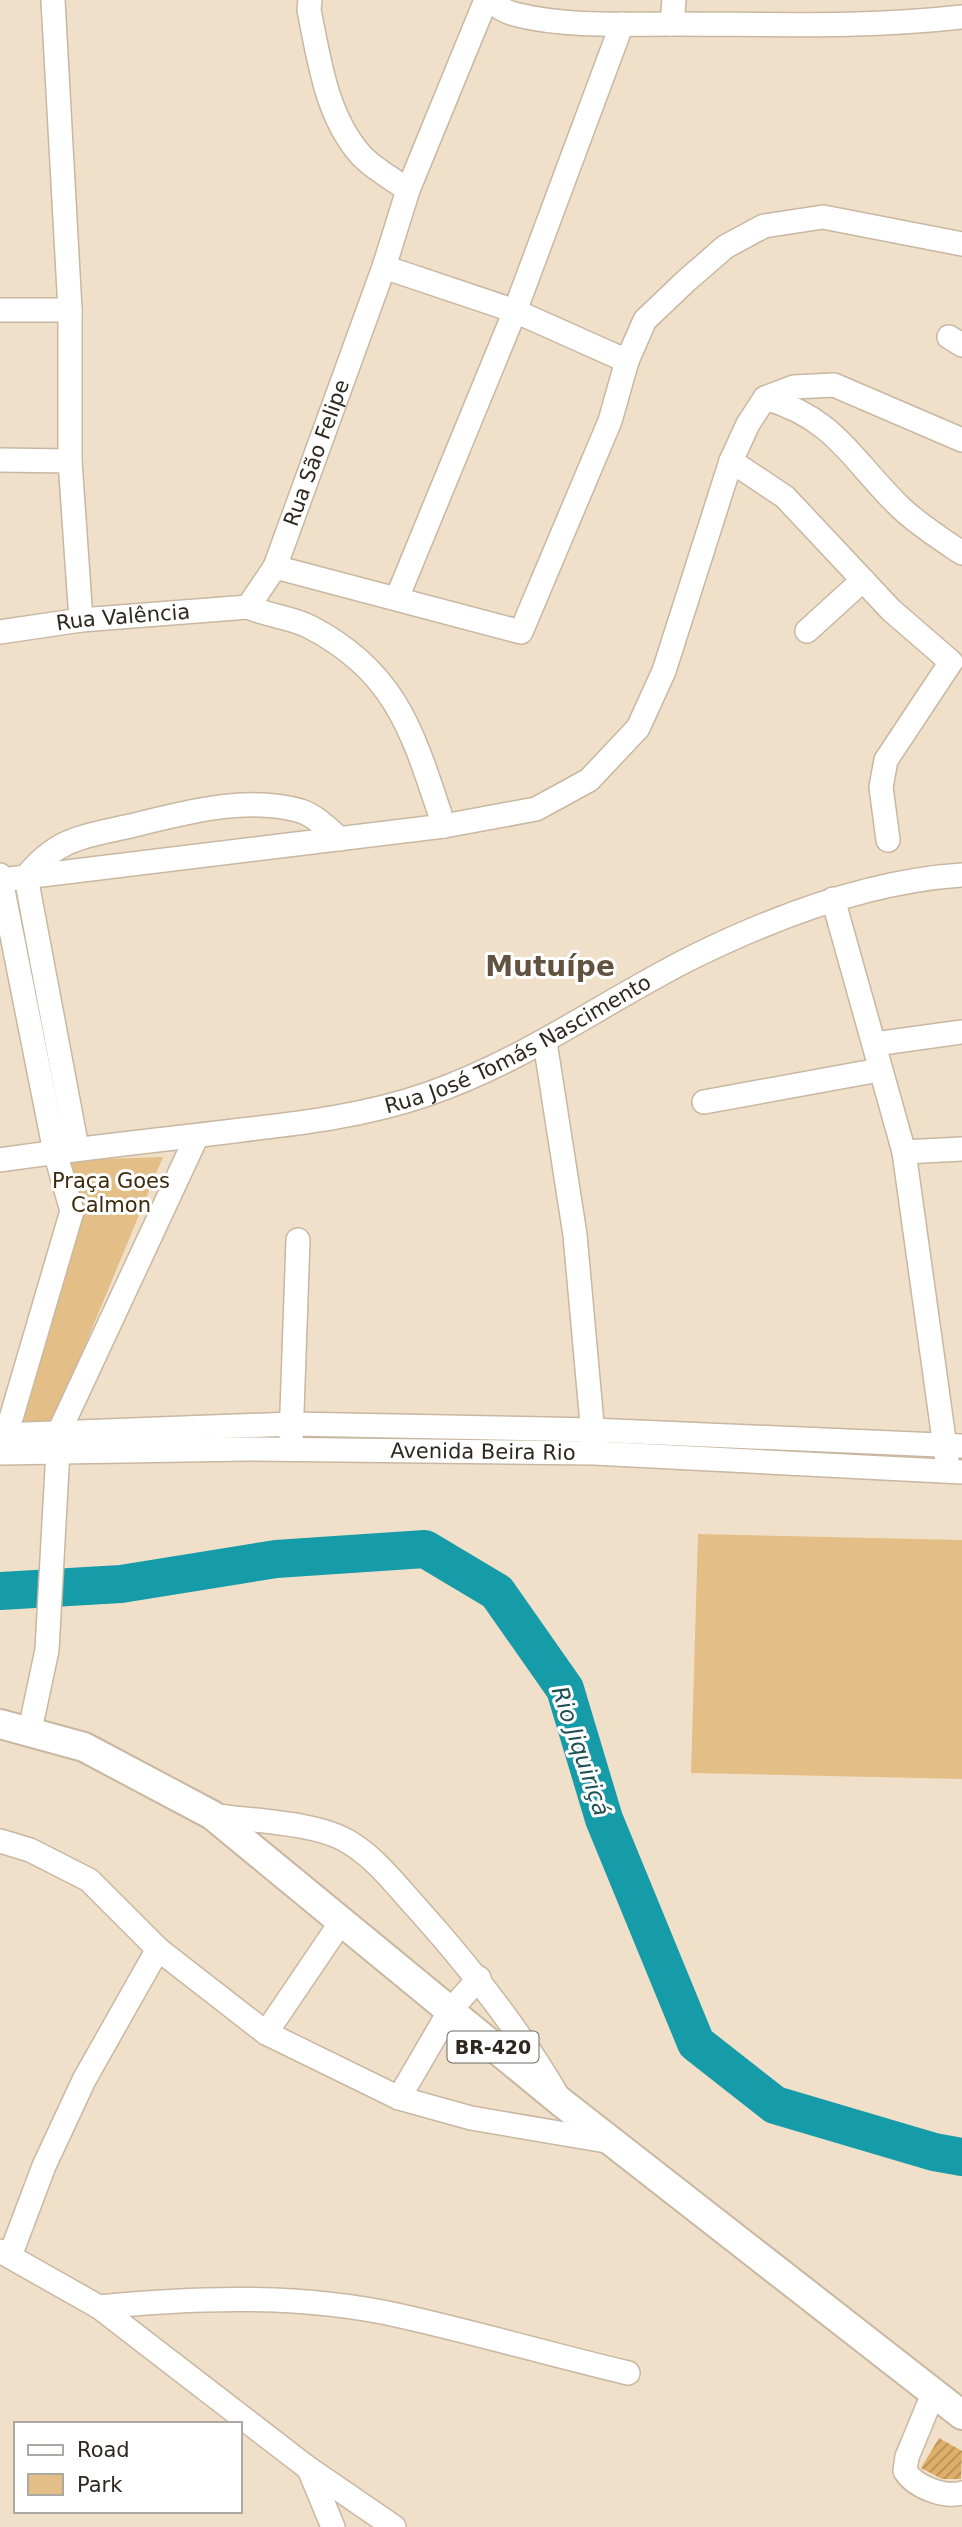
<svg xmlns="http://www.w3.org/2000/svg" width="962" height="2527" font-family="'DejaVu Sans',sans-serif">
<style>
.green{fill:#e4be87}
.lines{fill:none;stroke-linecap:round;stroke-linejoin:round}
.river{stroke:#169ba8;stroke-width:38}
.building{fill:url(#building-hatch)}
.minor-casing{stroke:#c8b7a1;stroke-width:26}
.major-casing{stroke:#c8b7a1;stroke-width:32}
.minor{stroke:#fff;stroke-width:23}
.major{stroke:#fff;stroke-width:28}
.labels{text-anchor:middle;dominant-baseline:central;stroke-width:6;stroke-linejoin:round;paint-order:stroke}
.shield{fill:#fff;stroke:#6d6862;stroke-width:2}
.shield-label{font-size:19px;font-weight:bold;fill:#2f281f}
.street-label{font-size:21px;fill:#2f281f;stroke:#fff}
.park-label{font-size:21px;fill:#3e2b0b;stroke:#fff}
.water-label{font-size:23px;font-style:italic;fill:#1e5056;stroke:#fff}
.district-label{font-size:28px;font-weight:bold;fill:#61533f;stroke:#fff}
</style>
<defs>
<pattern id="building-hatch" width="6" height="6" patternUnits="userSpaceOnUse" patternTransform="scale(1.75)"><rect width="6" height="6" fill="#deaf68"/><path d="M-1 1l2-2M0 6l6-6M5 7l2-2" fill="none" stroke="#b48e55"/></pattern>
</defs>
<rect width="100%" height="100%" fill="#f1e0c9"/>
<g class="green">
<polygon points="163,1157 53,1423 14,1426 80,1212 71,1160"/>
<polygon points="698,1534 962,1540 962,1779 691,1773"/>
</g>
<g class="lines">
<polyline class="river" points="0,1591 121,1584 276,1559 425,1549 497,1592 565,1689 604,1819 696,2043 775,2105 934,2152 962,2157"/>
</g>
<polygon class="building" points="939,2438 962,2451 961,2479 942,2479 921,2468"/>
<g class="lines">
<defs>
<g id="minor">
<polyline points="53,0 70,310 70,461 81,620"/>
<path d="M310,0L309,10C319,59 326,115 360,154C372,168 393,179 408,190"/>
<path d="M491,0C498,8 508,13 518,15C567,27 623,24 673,24C770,24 866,28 962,17"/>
<polyline points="672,24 674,0"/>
<polyline points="384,267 515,311 627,361"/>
<polyline points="0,310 70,310"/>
<polyline points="949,337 962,345"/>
<path d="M765,398C837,419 852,461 901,508C919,525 941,539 962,553"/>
<polyline points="0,460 70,461"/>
<polyline points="731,461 785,497 891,610 951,662 886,760 881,787 888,840"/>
<polyline points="275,567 521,632 610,421 627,361 645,320 686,281 725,247 764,226 823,217 962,244"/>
<polyline points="397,598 515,311 622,24"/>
<polyline points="807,631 863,580"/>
<path id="s1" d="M0,632L81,620L248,607"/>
<path id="s2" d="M444,826C414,737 399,673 310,627C291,617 268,616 248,607L275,567L384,267L408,190L486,0"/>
<polyline points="0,875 55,1152 72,1211 2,1449"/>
<polyline points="0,880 444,826 536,809 589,780 638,728 664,671 731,461 748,424 765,398 794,387 834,385 962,440"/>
<polyline points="833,899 904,1152 947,1461"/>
<polyline points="545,1042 575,1235 594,1446"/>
<polyline points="875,1044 962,1032"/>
<polyline points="704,1102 879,1070"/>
<path d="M77,1148L26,877C37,863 50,851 67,843C86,834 109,831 130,826C184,813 245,795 301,811C316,816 328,829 340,839"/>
<polyline points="904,1152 962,1149"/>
<path id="s3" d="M0,1160C80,1148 161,1140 241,1130C304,1123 368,1115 428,1094C522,1062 602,1003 691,958C774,917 868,881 962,875"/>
<polyline points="0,1435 292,1424 592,1430 962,1446"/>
<polyline points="291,1440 298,1240"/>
<path id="s4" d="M0,1453L247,1449L594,1453L962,1472"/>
<polyline points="30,1730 47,1650 59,1432 197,1136"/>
<path d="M212,1815C250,1821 315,1822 347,1841C375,1857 395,1884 416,1907C469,1966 516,2025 556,2093"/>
<polyline points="0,1841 30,1850 89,1880 158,1949 266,2033 399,2098 471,2118 612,2142"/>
<polyline points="266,2033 341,1922"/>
<polyline points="399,2098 449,2012 479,1978"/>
<polyline points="0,2251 99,2307 308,2468 394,2527"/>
<polyline points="10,2256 44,2166 84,2080 158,1949"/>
<path d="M99,2307C198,2297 304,2294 401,2316C477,2333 552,2355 628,2373"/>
<path d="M933,2394L907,2457L905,2471C915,2487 944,2498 962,2493"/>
<polyline points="309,2469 333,2527"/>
</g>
<polyline id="major" points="0,1724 84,1747 212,1815 561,2102 962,2415"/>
</defs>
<use href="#minor" class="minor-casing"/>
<use href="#major" class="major-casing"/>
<use href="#minor" class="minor"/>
<use href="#major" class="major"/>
</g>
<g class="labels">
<rect class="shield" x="447.5" y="2031.5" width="91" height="31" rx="5"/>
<g class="shield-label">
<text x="493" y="2047">BR-420</text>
</g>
<g class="street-label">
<text stroke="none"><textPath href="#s2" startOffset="483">Rua São Felipe</textPath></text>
<text stroke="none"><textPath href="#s1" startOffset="124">Rua Valência</textPath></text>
<text stroke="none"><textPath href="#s3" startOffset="536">Rua José Tomás Nascimento</textPath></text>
<text stroke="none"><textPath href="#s4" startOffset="483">Avenida Beira Rio</textPath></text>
</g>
<g class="park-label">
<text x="111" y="1181">Praça Goes<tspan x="111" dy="24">Calmon</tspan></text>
</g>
<g class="water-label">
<text transform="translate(581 1751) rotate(71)">Rio Jiquiriçá</text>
</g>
<g class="district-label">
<text x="550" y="966">Mutuípe</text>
</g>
</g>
<rect x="14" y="2422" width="228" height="91" fill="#ffffff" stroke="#aca9a5" stroke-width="2"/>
<rect x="28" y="2445" width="35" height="10" fill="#ffffff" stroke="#aca9a5" stroke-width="2"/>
<text x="77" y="2457" font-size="21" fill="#2f281f">Road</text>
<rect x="28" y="2474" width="35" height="21" fill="#e4be87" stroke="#aca9a5" stroke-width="2"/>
<text x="77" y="2492" font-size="21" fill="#2f281f">Park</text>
</svg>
